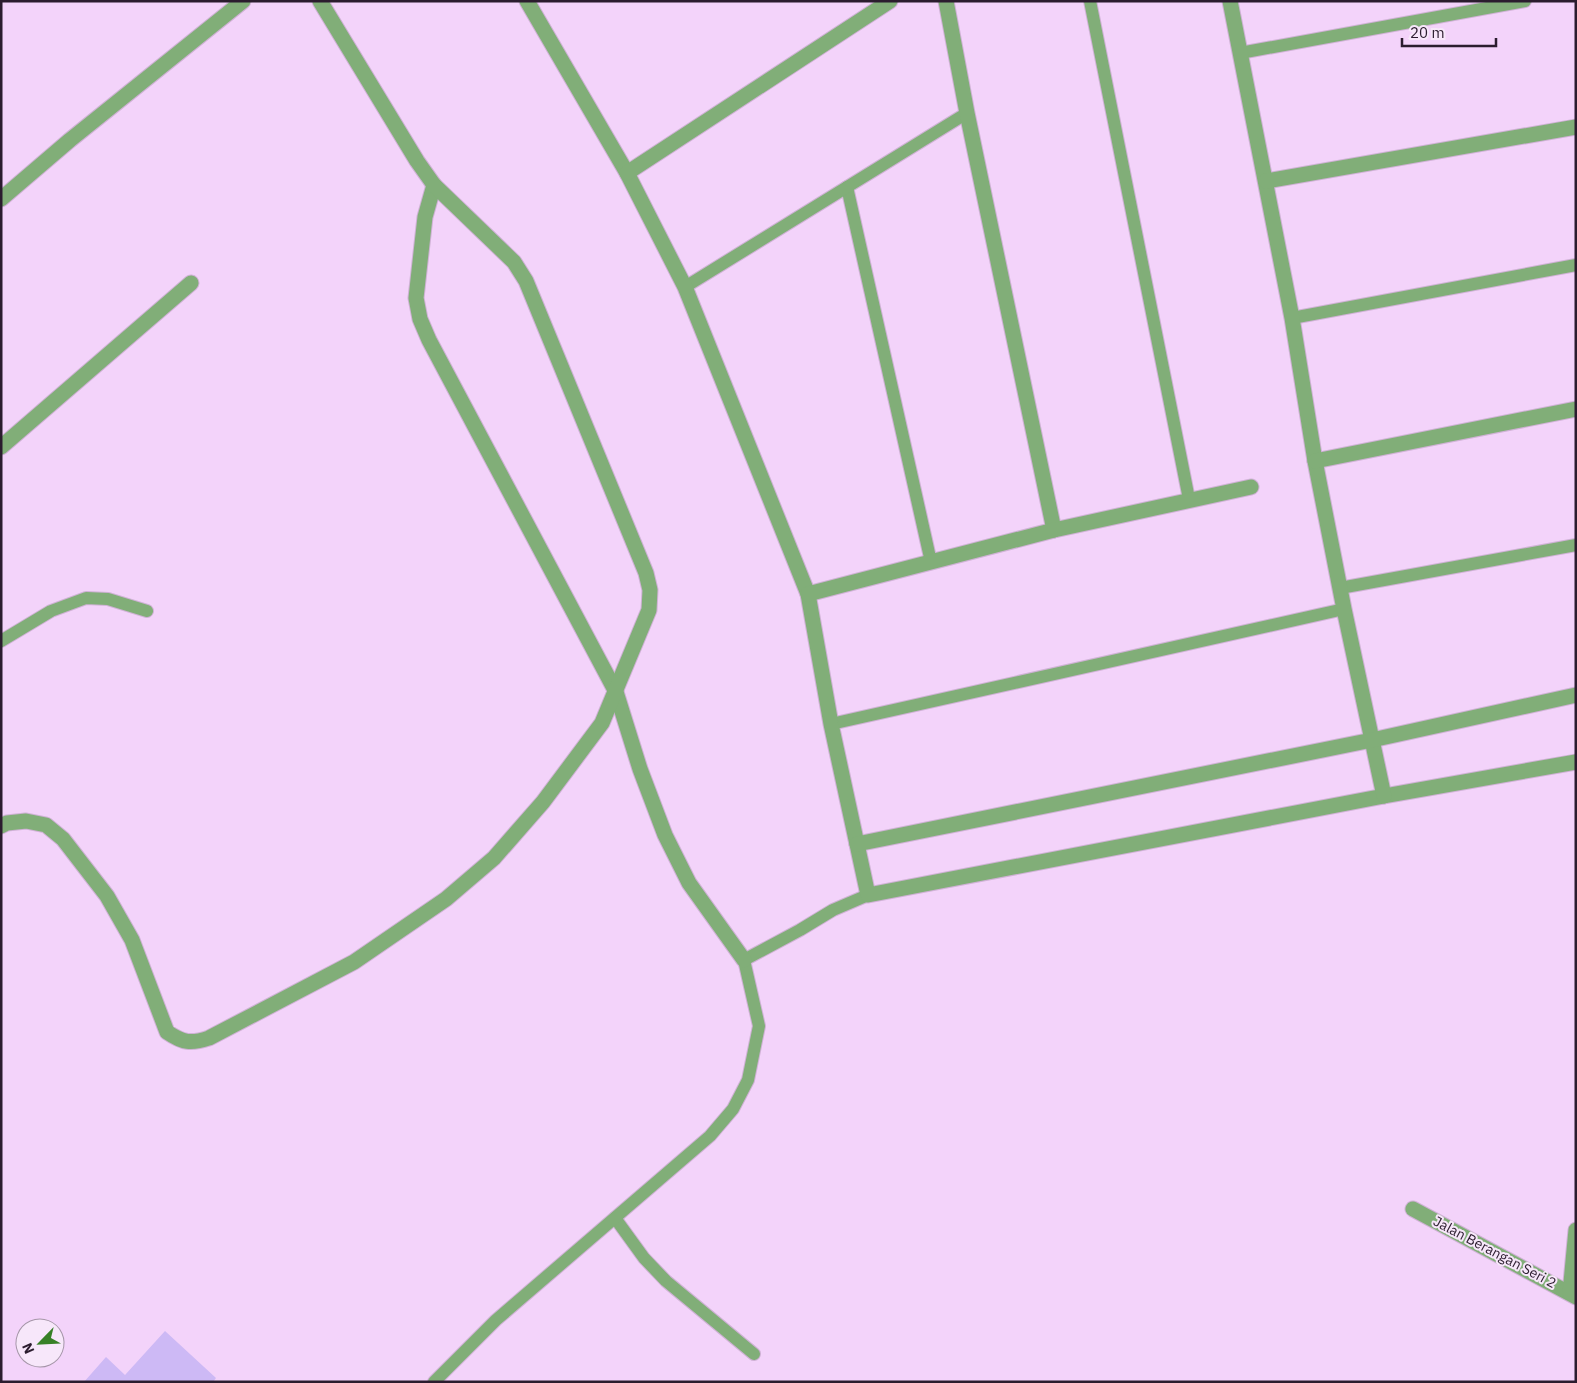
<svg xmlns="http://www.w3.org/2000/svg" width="1577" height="1383" font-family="'IBM Plex Sans',sans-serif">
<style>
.building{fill:#cdb9f5}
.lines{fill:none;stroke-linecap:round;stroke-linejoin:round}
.service-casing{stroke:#cfb2d5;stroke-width:14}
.minor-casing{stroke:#cfb2d5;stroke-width:17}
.service{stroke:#81ae78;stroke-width:12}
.minor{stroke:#81ae78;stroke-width:15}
.labels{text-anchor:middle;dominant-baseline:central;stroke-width:4;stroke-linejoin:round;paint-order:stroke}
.street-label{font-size:14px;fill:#2b1c2e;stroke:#f7e7fa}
</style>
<rect width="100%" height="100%" fill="#f3d3fa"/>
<polygon class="building" points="165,1331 216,1378 213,1382 84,1382 106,1357 125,1375"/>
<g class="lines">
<defs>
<g id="service">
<polyline points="1090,1 1189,499"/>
<polyline points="1240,53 1525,1"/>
<polyline points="847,187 931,562"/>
<polyline points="685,287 967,113"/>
<polyline points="1292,318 1576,265"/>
<polyline points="1340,588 1576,545"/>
<polyline points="1,641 51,611 86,598 108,599 147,611"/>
<polyline points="831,724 1344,609"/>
<polyline points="615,1218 644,1258 666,1281 754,1354"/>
<polyline points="434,1382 496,1320 710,1136 733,1109 748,1080 759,1026 744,960 800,930 833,910 868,895"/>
</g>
<g id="minor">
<polyline points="527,1 627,173 685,287 808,594 831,724 868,895 1384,796 1576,762"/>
<polyline points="946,1 967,113 1054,530"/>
<polyline points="1230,1 1292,318 1315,461 1344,609 1384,796"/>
<polyline points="627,173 890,1"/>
<polyline points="1266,181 1576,127"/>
<polyline points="434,185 425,217 416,298 420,319 429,340 616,692 640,769 665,835 689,883 744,960"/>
<polyline points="1,199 70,140 243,1"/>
<polyline points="1,447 191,283"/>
<polyline points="1315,461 1576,409"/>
<polyline points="808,594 1054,530 1251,487"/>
<path d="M1,826L7,823L26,821L46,825L63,839L107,896L132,940L167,1032C183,1043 191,1044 209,1038L354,962L446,899L494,858L543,802L602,723L649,610L650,590L646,573L526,281L514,262L434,185L417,161L320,1"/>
<polyline points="857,844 1372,740 1576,695"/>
<polyline points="1413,1209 1576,1297"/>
<polyline points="1570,1293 1576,1230"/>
</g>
</defs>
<use href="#service" class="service-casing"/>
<use href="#minor" class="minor-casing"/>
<use href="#service" class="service"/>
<use href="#minor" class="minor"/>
</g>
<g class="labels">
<g class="street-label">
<text transform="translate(1495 1252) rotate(28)">Jalan Berangan Seri 2</text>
</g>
</g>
<rect width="1577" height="1383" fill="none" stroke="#2b1c2e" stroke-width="5"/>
<g transform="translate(40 1343) rotate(246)"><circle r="24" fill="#f7e7fa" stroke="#a596a8"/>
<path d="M0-4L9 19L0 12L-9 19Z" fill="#378026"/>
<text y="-8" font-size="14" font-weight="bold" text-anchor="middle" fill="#2b1c2e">N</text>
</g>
<path d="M1402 38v8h94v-8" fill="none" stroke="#2b1c2e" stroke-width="2.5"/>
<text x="1410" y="38" font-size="15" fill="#2b1c2e" stroke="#f7e7fa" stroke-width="4" paint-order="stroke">20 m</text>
</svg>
